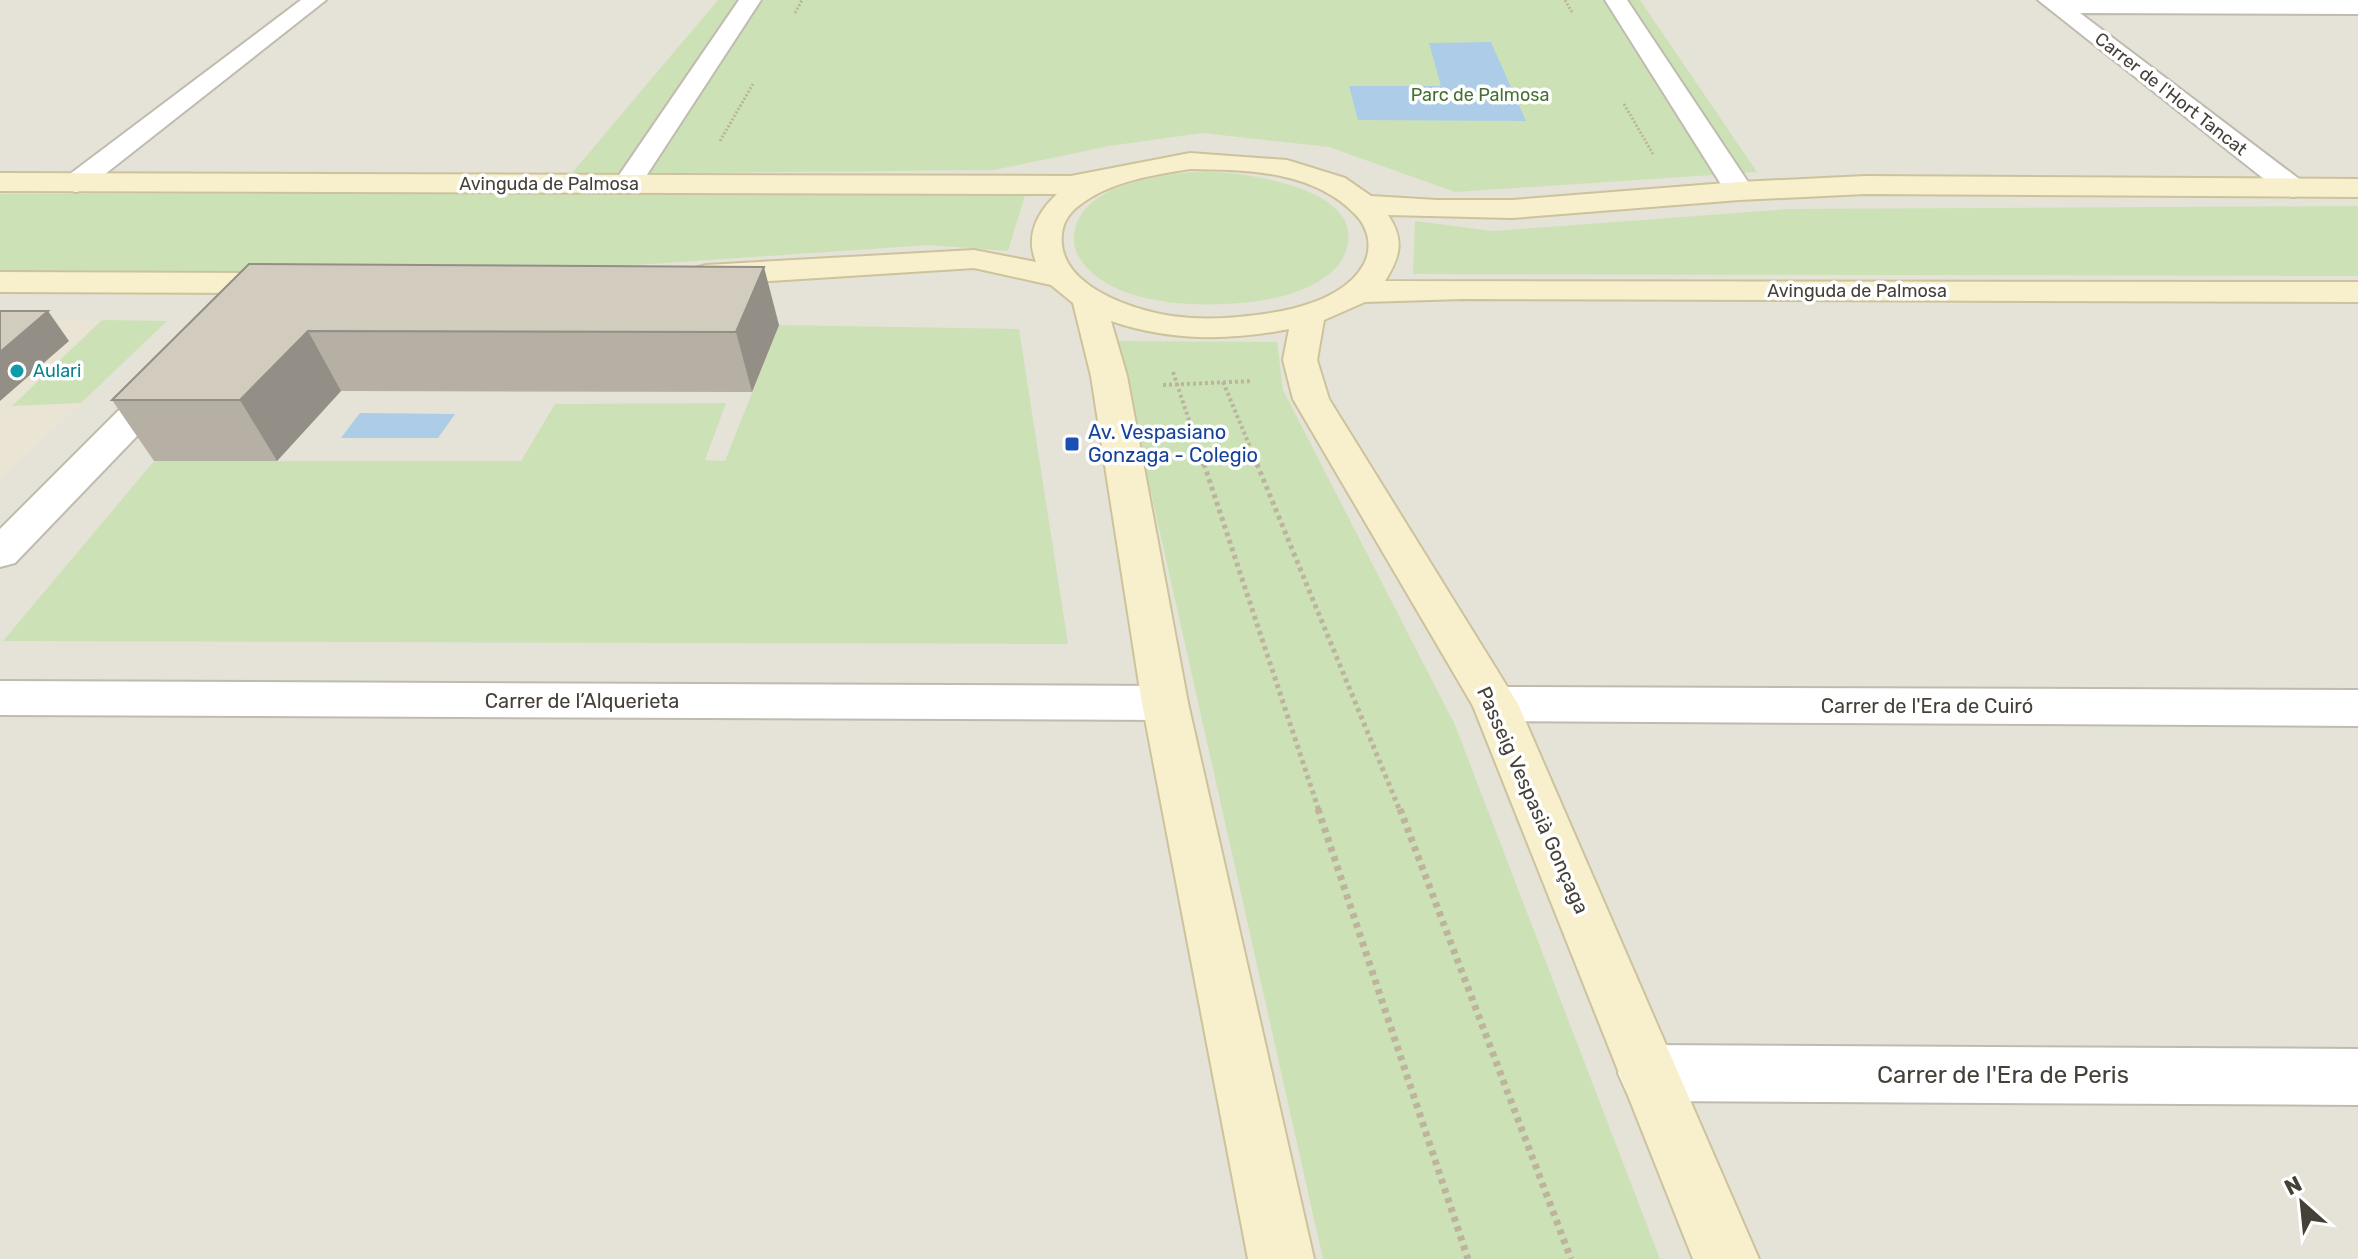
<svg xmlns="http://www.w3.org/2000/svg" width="2358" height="1259" font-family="Rubik,sans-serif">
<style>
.residential{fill:#e5e2d7}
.education{fill:#eae4d4}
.green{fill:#cce2b6}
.water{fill:#accce8}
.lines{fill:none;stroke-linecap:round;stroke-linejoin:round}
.street-casing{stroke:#c0baaf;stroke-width:4}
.secondary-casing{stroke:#ccc39d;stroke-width:4}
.path-far3{stroke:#bdb39f;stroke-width:3;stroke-dasharray:2 2;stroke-linecap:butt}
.path-far2{stroke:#bdb39f;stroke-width:4;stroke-dasharray:3 3;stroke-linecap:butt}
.path-far1{stroke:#bdb39f;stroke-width:5;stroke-dasharray:4 4;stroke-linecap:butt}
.path{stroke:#bdb39f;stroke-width:7;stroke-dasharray:5 5;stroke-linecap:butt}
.street{fill:#fff;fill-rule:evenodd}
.secondary{fill:#f8f0cc;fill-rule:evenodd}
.wall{fill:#b5afa4}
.shaded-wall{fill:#938f86}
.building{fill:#d2ccbf;stroke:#938f86;stroke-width:2}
.culture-dot{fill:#0f9aa8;stroke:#fff;stroke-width:3}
.transit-dot{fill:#1a4fb4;stroke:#fff;stroke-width:3}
.labels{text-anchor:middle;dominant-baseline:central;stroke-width:7;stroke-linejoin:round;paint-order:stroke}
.far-street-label{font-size:18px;fill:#454038;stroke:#fff}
.far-park-label{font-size:18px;fill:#467032;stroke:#fff}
.far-culture-label{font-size:18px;fill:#0d838f;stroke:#fff;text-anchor:start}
.transit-label{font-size:20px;fill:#164399;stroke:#fff;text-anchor:start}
.street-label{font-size:20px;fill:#454038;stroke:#fff}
.near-street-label{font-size:24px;fill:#454038;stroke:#fff}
</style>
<rect width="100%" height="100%" fill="#f2f0e8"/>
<rect class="residential" x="0" y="0" width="2358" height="1259"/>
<polygon class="education" points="0,320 167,321 0,482"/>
<g class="green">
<polygon points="718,0 1640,0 1757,172 1455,192 1329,147 1202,133 1109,146 994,170 571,174"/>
<path d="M1205,171C1246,173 1374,188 1344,256C1334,278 1301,292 1279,297C1227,309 1120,312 1083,263C1075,253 1072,242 1075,230C1085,182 1166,174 1205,171Z"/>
<polygon points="1026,192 1008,251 929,245 519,273 0,271 0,194"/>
<polygon points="2358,206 2358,276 1413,274 1415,221 1493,231 1789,209"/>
<polygon points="102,320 167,321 81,403 12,406"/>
<polygon points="779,325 1019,329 1068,644 3,641 154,461 521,461 555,404 726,403 705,460 725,461"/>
<polygon points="1117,341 1277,342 1283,390 1455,725 1660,1259 1323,1259"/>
</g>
<g class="water">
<polygon points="1491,42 1526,121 1358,120 1349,86 1441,86 1429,43"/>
<polygon points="360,413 455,414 438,438 341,438"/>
</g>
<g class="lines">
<defs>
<g id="street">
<polygon points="301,0 326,0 86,189 76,192 66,189 62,183 66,177"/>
<polygon points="739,0 761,0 637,190 627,193 617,190 613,184"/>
<polygon points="1605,0 1627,0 1754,191 1749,197 1739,200 1729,197"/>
<polygon points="2038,0 2358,0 2358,14 2080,13 2303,182 2307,188 2303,194 2293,197 2283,194"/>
<polygon points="171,368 184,371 189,379 184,387 15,563 0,567 0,529 158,371"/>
<polygon points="0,681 1165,686 1181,691 1188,703 1181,715 1165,720 0,715"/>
<polygon points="1495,687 2358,690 2358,726 1495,721 1479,716 1472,704 1479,692"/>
<polygon points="1648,1045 2358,1049 2358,1105 1648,1101 1627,1093 1618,1073 1627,1053"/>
</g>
<g id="secondary">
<path d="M1190,153L1287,160L1345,178L1371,196L1437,200H1512L1739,182L1865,176L2358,179V197L1865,194L1739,200L1512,218L1388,215C1405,240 1400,257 1385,281L2358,282V302L1463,299L1365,302L1324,320L1317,360L1329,399L1518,704L1759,1259H1693L1473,706L1293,399L1283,360L1289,329C1229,341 1169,341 1111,321L1127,376L1188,703L1314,1259H1248L1142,703L1091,376L1073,303L1051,285L974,268L706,285L695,282L690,275L695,268L706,265L974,250L1036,262C1025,235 1037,213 1057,194L0,191V173L1071,176ZM1190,169C1247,170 1312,170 1355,214C1368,227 1373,246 1364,264C1349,292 1312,305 1282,311C1239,319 1187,323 1144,310C1109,300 1057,277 1062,234C1063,221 1071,211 1081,204C1112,181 1153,175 1190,169Z"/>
<polygon points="0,272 290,273 301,276 306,283 301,290 290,293 0,292"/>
</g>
</defs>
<use href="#street" class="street-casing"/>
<use href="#secondary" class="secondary-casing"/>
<g class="path-far3">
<polyline points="1565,0 1572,12"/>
<polyline points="795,13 802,0"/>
<polyline points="1624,104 1653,154"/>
<polyline points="720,141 753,84"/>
</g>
<g class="path-far2">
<polyline points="1173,372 1204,466"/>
<polyline points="1223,382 1258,466"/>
<polyline points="1163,385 1253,381"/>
</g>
<g class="path-far1">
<polyline points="1204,464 1319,811"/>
<polyline points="1257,464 1400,811"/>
</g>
<g class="path">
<polyline points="1318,809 1468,1259"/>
<polyline points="1400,809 1571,1259"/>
</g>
<use href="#street" class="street"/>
<use href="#secondary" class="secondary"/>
</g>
<polygon class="wall" points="249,264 779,325 752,392 341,391 277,461 154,461 112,400"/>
<g class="shaded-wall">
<polygon points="764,267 779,325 752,392 736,332"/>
<polygon points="48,311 69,341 0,401 0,352"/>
<polygon points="308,331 341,391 277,461 240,400"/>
</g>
<g class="building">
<polygon points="249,264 764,267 736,332 308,331 240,400 112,400"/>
<polygon points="0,311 48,311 0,352"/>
</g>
<circle class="culture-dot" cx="17" cy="371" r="8"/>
<rect class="transit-dot" x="1064" y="436" width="16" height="16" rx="4"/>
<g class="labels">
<g class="far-street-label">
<text transform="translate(2171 94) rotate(38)">Carrer de l'Hort Tancat</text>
<text x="549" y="184">Avinguda de Palmosa</text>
<text x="1857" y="291">Avinguda de Palmosa</text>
</g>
<g class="far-park-label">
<text x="1480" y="95">Parc de Palmosa</text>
</g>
<g class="far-culture-label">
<text x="33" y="371">Aulari</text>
</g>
<g class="transit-label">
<text x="1088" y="432">Av. Vespasiano<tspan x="1088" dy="23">Gonzaga - Colegio</tspan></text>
</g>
<g class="street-label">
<text x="582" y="701">Carrer de l’Alquerieta</text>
<text x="1927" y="706">Carrer de l'Era de Cuiró</text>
<text transform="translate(1533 800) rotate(66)">Passeig Vespasià Gonçaga</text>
</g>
<g class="near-street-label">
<text x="2003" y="1075">Carrer de l'Era de Peris</text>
</g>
</g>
<g transform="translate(2302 1203) rotate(333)" stroke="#ffffff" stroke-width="6" paint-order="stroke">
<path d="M0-6L14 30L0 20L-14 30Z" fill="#454038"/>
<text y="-12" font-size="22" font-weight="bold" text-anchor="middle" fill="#454038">N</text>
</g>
</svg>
